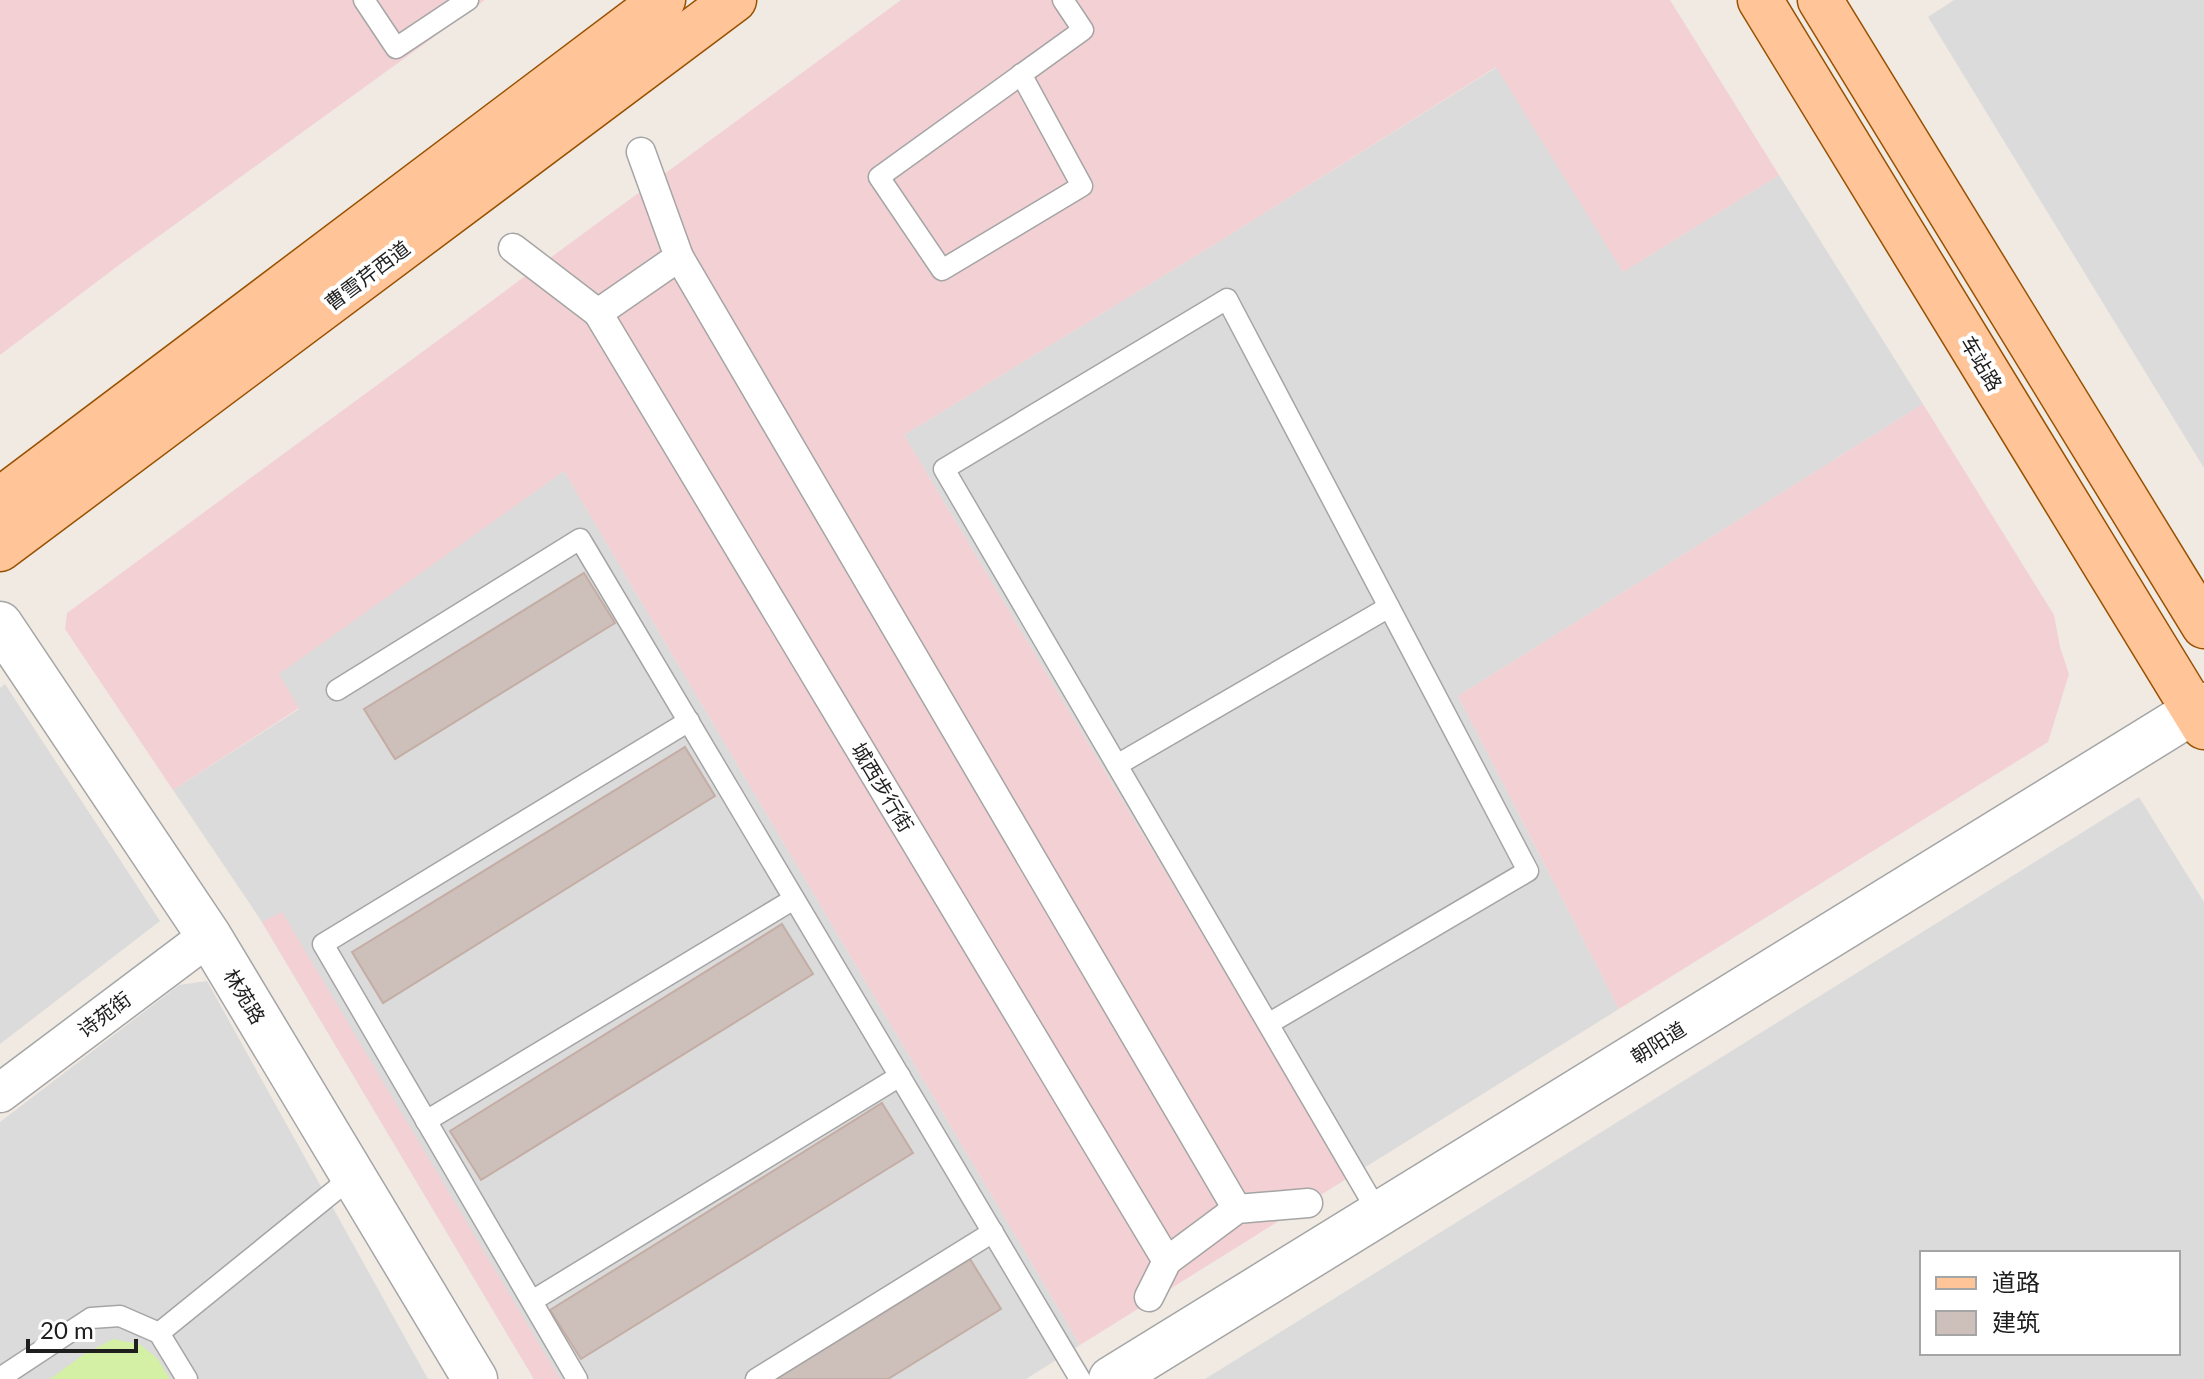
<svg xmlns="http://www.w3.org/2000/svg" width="2204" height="1379" font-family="Lato,'Noto Sans SC',sans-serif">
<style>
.residential{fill:#dcdbdb;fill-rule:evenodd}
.commercial{fill:#f3d0d4}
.grass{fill:#d4f0a4}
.building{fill:#cdbfb9;stroke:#c3ada4;stroke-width:2}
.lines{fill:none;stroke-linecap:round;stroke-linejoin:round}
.service-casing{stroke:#a5a5a5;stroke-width:23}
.pedestrian-casing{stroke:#a5a5a5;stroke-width:31}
.minor-casing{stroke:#a5a5a5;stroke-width:41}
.tertiary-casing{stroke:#a5a5a5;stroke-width:47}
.primary-casing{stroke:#985100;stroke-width:47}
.service{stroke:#fff;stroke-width:20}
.pedestrian{stroke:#fff;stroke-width:28}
.minor{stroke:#fff;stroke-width:38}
.tertiary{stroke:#fff;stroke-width:44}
.primary{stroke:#ffc599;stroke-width:44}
.labels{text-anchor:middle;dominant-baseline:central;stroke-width:8;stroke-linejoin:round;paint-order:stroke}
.street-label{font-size:20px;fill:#1e1e1e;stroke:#fff}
</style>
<rect width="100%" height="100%" fill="#f0eae3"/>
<g class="residential">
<polygon points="1954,0 2204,0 2204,468 1928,17"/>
<polygon points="1497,67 1623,272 1779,175 1923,404 1458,696 1619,1009 1348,1178 904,435 1223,239"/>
<polygon points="564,471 1080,1345 1026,1379 534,1379 262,922 173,790 299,709 278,674"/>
<polygon points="5,684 160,921 0,1044 0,688"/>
<path d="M2139,797L2204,902V1379H1205ZM1922,1253H2178V1353H1922Z"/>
<polygon points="207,981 428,1379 0,1379 0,1122 179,985"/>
</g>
<g class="commercial">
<polygon points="0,0 485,0 119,265 0,355"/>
<polygon points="901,0 1670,0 1779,175 1623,272 1496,67 1223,239 904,435 1348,1178 1080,1345 564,471 279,674 299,708 173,790 65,629 67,613"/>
<polygon points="1923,404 2054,615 2060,647 2069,674 2048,742 1619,1009 1458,696"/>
<polygon points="282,912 560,1379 534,1379 262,922"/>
</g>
<polygon class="grass" points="113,1339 139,1344 157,1358 170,1379 50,1379 83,1355"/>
<g class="building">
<polygon points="584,573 615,623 395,759 364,709"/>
<polygon points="685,747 715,796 383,1003 352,952"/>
<polygon points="782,924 813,974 481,1180 450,1131"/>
<polygon points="882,1103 913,1153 581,1359 550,1310"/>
<polygon points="970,1259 1001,1309 888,1379 776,1379"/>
</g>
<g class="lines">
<defs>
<g id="service">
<polyline points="364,0 396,48 468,0"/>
<polyline points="1021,74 1082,186 942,270 879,177 1083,30 1063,0"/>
<polyline points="337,690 580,539 1080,1379"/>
<polyline points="1117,765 1389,607"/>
<polyline points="1268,1024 1528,871 1227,299 944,469 1379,1214"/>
<polyline points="426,1121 794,899"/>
<polyline points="532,1301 900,1076"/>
<polyline points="159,1333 353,1176"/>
<polyline points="0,1378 91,1318 120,1316 159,1333 187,1379"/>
<polyline points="577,1379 323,944 689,721"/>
<polyline points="756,1379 993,1232"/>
</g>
<g id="pedestrian">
<polyline points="513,248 598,313 679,257 641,152"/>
<polyline points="679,257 1237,1209"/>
<polyline points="598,313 1167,1261"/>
<polyline points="1149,1297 1167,1261 1237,1209 1308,1203"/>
</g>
<polyline id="minor" points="0,1093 209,936"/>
<g id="tertiary">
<polyline points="0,624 209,936 475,1379"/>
<polyline points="1111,1379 2204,705"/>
</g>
<g id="primary">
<polyline points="1760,0 2204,727"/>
<polyline points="1820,0 2204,626"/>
<polyline points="0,500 663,0"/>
<polyline points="0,549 734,0"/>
</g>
</defs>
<use href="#service" class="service-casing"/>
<use href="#pedestrian" class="pedestrian-casing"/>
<use href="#minor" class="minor-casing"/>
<use href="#tertiary" class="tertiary-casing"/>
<use href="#primary" class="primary-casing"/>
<use href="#service" class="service"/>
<use href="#pedestrian" class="pedestrian"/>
<use href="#minor" class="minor"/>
<use href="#tertiary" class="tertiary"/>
<use href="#primary" class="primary"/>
</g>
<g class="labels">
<g class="street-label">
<text transform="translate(367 275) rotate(-37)">曹雪芹西道</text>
<text transform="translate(1982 363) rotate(59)">车站路</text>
<text transform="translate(883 787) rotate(59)">城西步行街</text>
<text transform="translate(245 996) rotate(59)">林苑路</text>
<text transform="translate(104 1014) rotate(-37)">诗苑街</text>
<text transform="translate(1658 1042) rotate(-32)">朝阳道</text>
</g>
</g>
<rect x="1920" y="1251" width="260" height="104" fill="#ffffff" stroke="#a5a5a5" stroke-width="2"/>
<rect x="1936" y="1277" width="40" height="12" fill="#ffc599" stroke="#a5a5a5" stroke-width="2"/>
<text x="1992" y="1291" font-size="24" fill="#1e1e1e">道路</text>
<rect x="1936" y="1311" width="40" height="24" fill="#cdbfb9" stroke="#a5a5a5" stroke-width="2"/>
<text x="1992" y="1331" font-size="24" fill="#1e1e1e">建筑</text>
<path d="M28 1339v12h108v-12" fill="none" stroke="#1e1e1e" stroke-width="4"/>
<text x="40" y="1339" font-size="24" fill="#1e1e1e" stroke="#ffffff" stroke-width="6" paint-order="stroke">20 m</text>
</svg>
